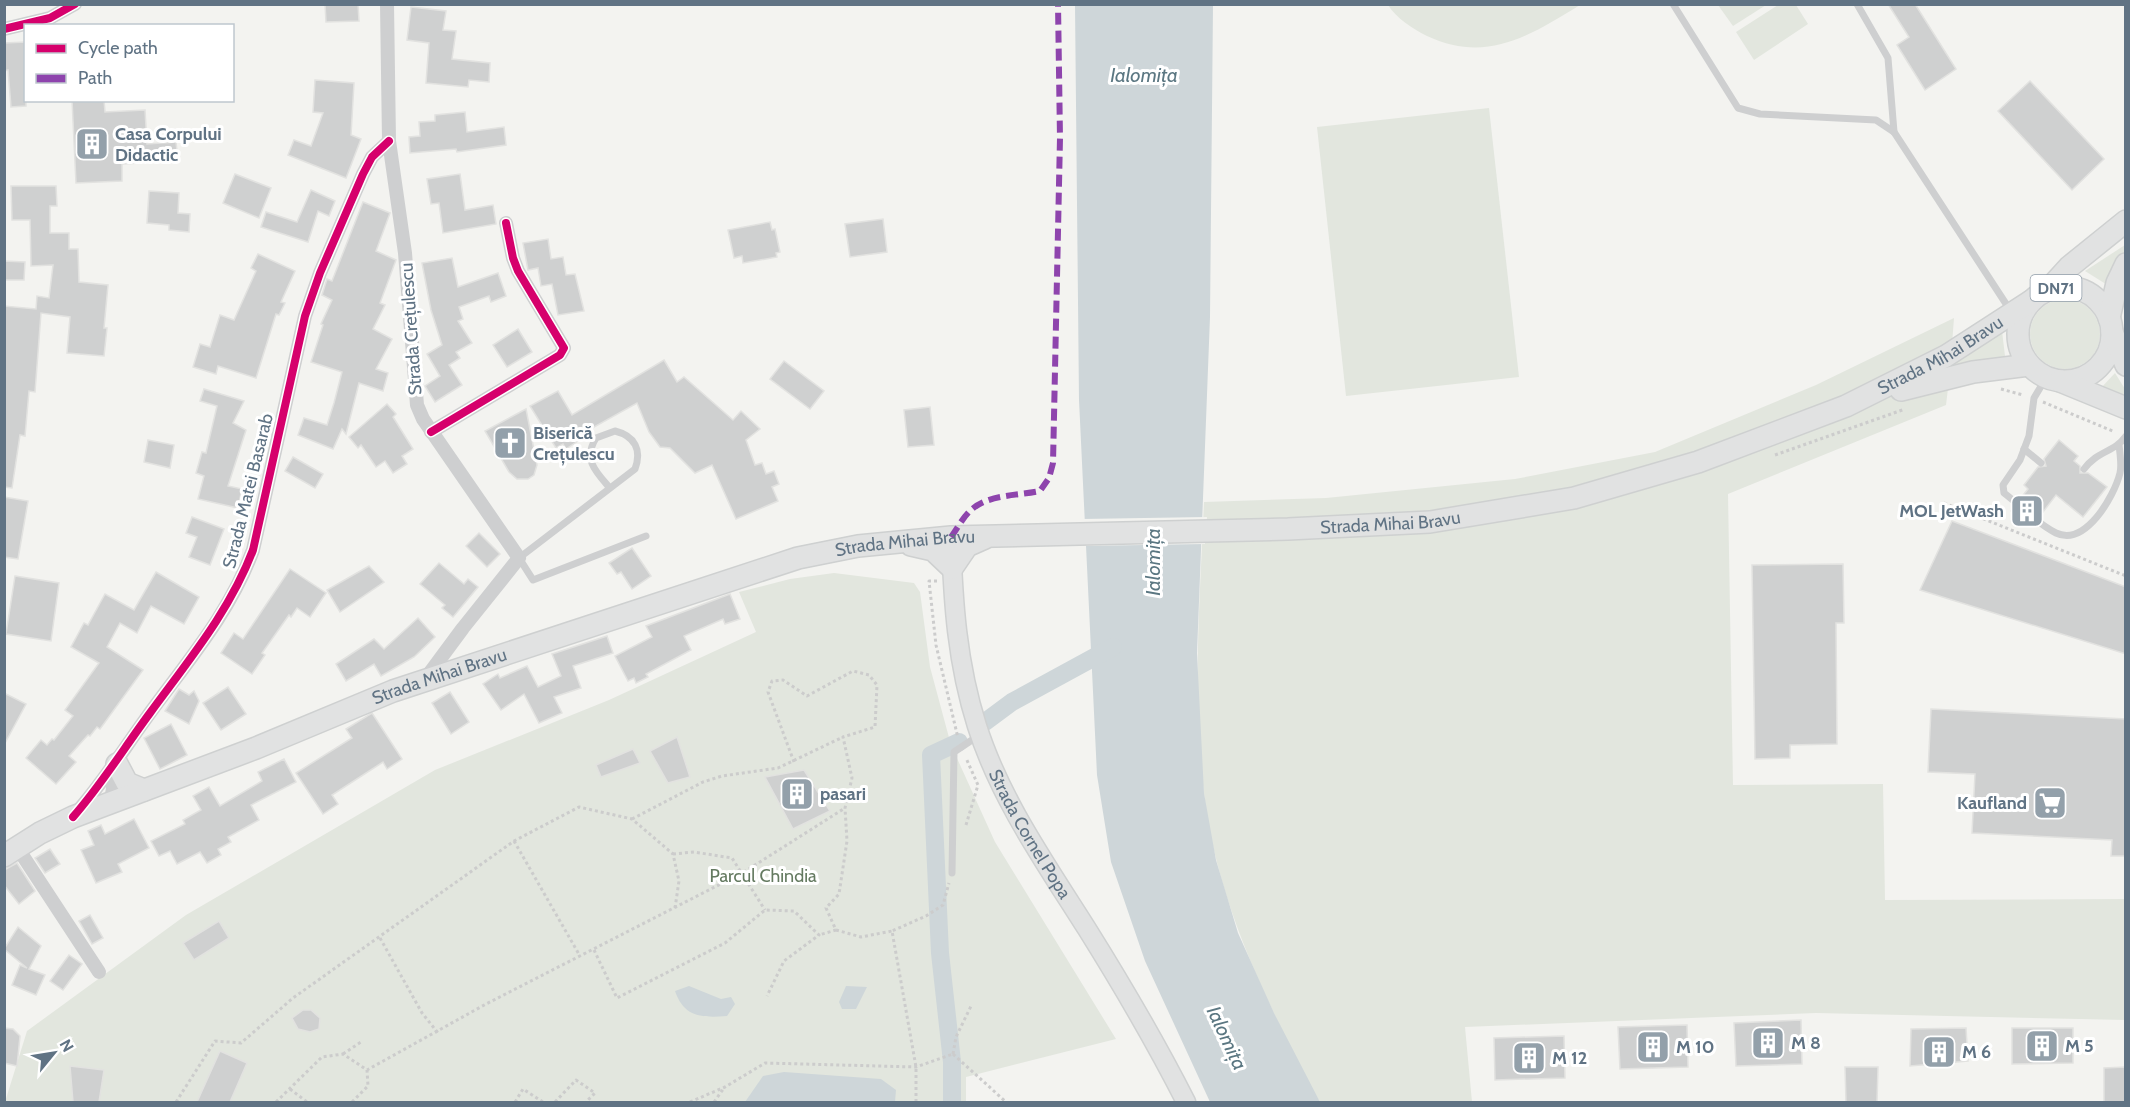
<svg xmlns="http://www.w3.org/2000/svg" width="2130" height="1107" font-family="Cabin,sans-serif">
<style>
.green{fill:#e2e6de}
.water{fill:#ced6d9}
.pier{fill:#f3f3f0}
.lines{fill:none;stroke-linecap:round;stroke-linejoin:round}
.canal{stroke:#ced6d9;stroke-width:18}
.building{fill:#cfd0d0;stroke:#e2e2e0;stroke-width:1.5}
.secondary-casing{stroke:#cfd1d1;stroke-width:21}
.primary-casing{stroke:#ced0d0;stroke-width:24}
.path{stroke:#ccc;stroke-width:3;stroke-dasharray:3 3;stroke-linecap:butt}
.service{stroke:#cecfd0;stroke-width:7}
.minor{stroke:#cecfd0;stroke-width:14}
.secondary{stroke:#e1e2e2;stroke-width:18}
.primary{stroke:#e1e2e2;stroke-width:21}
.quiet{stroke:#8e44ad;stroke-width:6;stroke-dasharray:12 6;stroke-linecap:butt}
.cycleway-casing{stroke:#fff;stroke-width:11}
.cycleway{stroke:#d6006c;stroke-width:8}
.labels{text-anchor:middle;dominant-baseline:central;stroke-width:6;stroke-linejoin:round;paint-order:stroke}
.shield{fill:#fff;stroke:#909da9;stroke-width:1.5}
.shield-label{font-size:16px;font-weight:bold;fill:#607384}
.poi-label{font-size:18px;font-weight:bold;fill:#607384;stroke:#fff;text-anchor:start}
.street-label{font-size:18px;fill:#607384;stroke:#fff}
.park-label{font-size:18px;fill:#647a60;stroke:#fff}
.water-label{font-size:20px;font-style:italic;fill:#5b7782;stroke:#fff}
</style>
<rect width="100%" height="100%" fill="#f3f3f0"/>
<g class="green">
<path d="M1388,5H1580C1529,36 1487,64 1427,36C1413,29 1396,18 1388,5Z"/>
<polygon points="1718,5 1766,5 1733,26"/>
<polygon points="1778,5 1796,5 1808,24 1754,60 1736,32"/>
<polygon points="1489,108 1519,377 1346,396 1317,127"/>
<polygon points="2125,245 2125,253 2109,286 2085,271"/>
<circle cx="2065" cy="334" r="35"/>
<path d="M1954,318L1951,357L2002,331L2005,356L2010,364L1950,372L1946,405L1728,494L1733,785L1883,784L1885,900L2125,899V1020L1816,1013L1465,1027L1472,1102H1320C1307,1082 1297,1059 1286,1038C1248,961 1214,880 1204,793C1192,697 1200,599 1204,502L1326,498L1515,479L1655,452L1816,385Z"/>
<polygon points="2115,373 2125,389 2125,402 2100,389"/>
<polygon points="834,573 914,583 920,592 930,667 951,745 995,842 1116,1039 966,1077 966,1102 5,1102 27,1031 186,915 435,770 609,700 756,632 739,592 790,579"/>
</g>
<g class="water">
<polygon points="1075,5 1213,5 1210,317 1197,653 1204,793 1216,860 1238,933 1274,1013 1320,1102 1210,1102 1145,961 1111,862 1097,775 1079,400"/>
<path d="M689,986L721,999L731,997L735,1004L727,1016C701,1018 684,1017 675,991Z"/>
<polygon points="846,986 867,987 856,1009 842,1009 839,1002"/>
<polygon points="784,1072 881,1079 896,1090 895,1102 745,1102 763,1076"/>
</g>
<polygon class="pier" points="1207,517 1205,544 1083,546 1082,519"/>
<g class="lines">
<g class="canal">
<polyline points="985,722 1012,702 1113,647"/>
<polyline points="952,1102 952,1062 940,953 931,755 959,742"/>
</g>
</g>
<g class="building">
<polygon points="325,4 358,4 359,21 326,22"/>
<polygon points="1888,4 1915,4 1956,69 1925,90 1897,45 1909,37"/>
<polygon points="411,7 446,11 443,30 456,31 452,59 490,63 489,82 469,80 468,87 426,83 429,43 407,40"/>
<polygon points="26,42 26,106 11,107 8,70 4,71 4,43"/>
<polygon points="315,80 354,83 351,135 361,139 346,178 288,155 294,140 311,146 323,113 313,112"/>
<polygon points="2030,81 2104,159 2072,190 1998,111"/>
<polygon points="72,100 104,100 105,112 145,110 147,144 176,142 178,161 122,164 122,181 76,183"/>
<polygon points="465,112 467,132 504,127 506,145 457,152 456,149 410,153 409,137 420,136 419,122 435,121 435,115"/>
<polygon points="235,174 271,188 259,218 223,203"/>
<polygon points="460,174 465,210 493,205 496,224 443,233 439,203 431,204 427,179"/>
<polygon points="11,186 56,186 57,206 50,206 50,233 69,233 69,249 78,249 79,282 108,285 104,328 107,328 104,356 67,353 70,317 41,313 35,392 29,391 25,436 20,435 12,488 4,487 4,306 36,309 37,296 49,298 53,265 31,266 30,220 12,220"/>
<polygon points="311,190 335,201 329,216 318,211 308,242 261,227 266,212 297,222"/>
<polygon points="149,191 179,193 178,213 190,214 189,232 169,230 169,225 147,223"/>
<polygon points="363,202 390,213 376,251 396,260 380,303 385,305 373,329 392,339 376,369 388,373 383,391 359,383 346,434 342,429 333,449 298,435 304,418 327,425 334,403 342,372 311,362 323,325 321,324 332,300 322,295 327,279 332,281"/>
<polygon points="883,219 887,252 850,257 845,224"/>
<polygon points="770,222 772,230 775,229 780,252 776,253 777,257 743,263 742,256 734,258 728,230"/>
<polygon points="548,239 551,259 563,257 566,275 575,274 584,311 558,315 552,284 541,286 538,268 528,270 523,243"/>
<polygon points="258,254 295,271 281,302 285,303 279,315 276,314 256,378 218,366 216,374 193,367 200,344 210,347 220,315 234,320 256,271 251,268"/>
<polygon points="452,258 458,287 498,273 506,296 491,302 489,296 459,307 463,319 458,321 472,343 456,352 460,358 449,365 462,385 435,402 425,386 440,376 427,354 442,345 431,310 422,263"/>
<polygon points="4,261 25,262 24,280 4,280"/>
<polygon points="518,329 532,352 507,367 493,345"/>
<polygon points="664,360 677,382 684,377 733,420 741,411 760,429 746,440 755,465 762,463 766,474 774,471 779,484 772,487 778,501 736,519 712,465 695,473 670,448 660,447 649,432 637,403 576,437 578,441 566,449 563,444 556,448 530,406 558,391 572,415"/>
<polygon points="784,361 824,391 810,409 770,379"/>
<polygon points="204,389 244,401 233,423 246,430 228,486 242,489 238,508 198,499 204,476 196,473 202,452 206,453 217,406 200,401"/>
<polygon points="387,404 396,414 393,417 413,449 402,456 407,464 393,473 385,461 376,467 361,445 358,448 349,437"/>
<polygon points="930,407 934,445 908,447 904,410"/>
<polygon points="526,409 537,465 534,475 528,479 517,479 509,472 485,431"/>
<polygon points="148,440 174,445 170,468 144,462"/>
<polygon points="2059,440 2078,456 2074,461 2080,466 2080,473 2088,473 2107,487 2083,517 2056,495 2040,516 2020,499 2028,489 2024,485 2038,467 2046,466 2044,459"/>
<polygon points="293,457 323,474 315,488 285,471"/>
<polygon points="4,497 28,501 18,559 4,557"/>
<polygon points="2014,508 2033,524 2031,526 2011,511"/>
<polygon points="192,517 224,529 210,565 189,557 197,537 186,533"/>
<polygon points="1952,521 2126,587 2126,654 1920,590"/>
<polygon points="479,533 500,554 487,567 466,546"/>
<polygon points="632,548 651,576 632,589 621,572 617,574 609,563"/>
<polygon points="439,563 464,584 468,579 478,587 453,617 442,608 445,605 420,584"/>
<polygon points="1843,564 1844,623 1836,623 1837,744 1790,745 1790,758 1755,759 1752,565"/>
<polygon points="369,566 384,582 340,612 327,590"/>
<polygon points="290,569 326,593 310,617 297,608 291,617 289,615 262,653 265,655 252,674 221,653 234,633 243,639"/>
<polygon points="156,572 199,597 184,624 151,606 137,633 120,623 107,647 143,670 100,729 97,727 90,736 88,735 69,756 76,762 56,784 26,758 41,740 47,745 52,739 54,740 73,716 65,710 99,663 71,647 84,623 88,625 105,594 134,610"/>
<polygon points="15,576 59,583 51,641 6,634"/>
<polygon points="730,594 740,619 725,624 723,619 684,636 691,650 646,674 648,677 636,683 634,678 628,681 615,656 652,637 646,626"/>
<polygon points="418,618 435,637 414,657 381,676 374,664 346,681 336,664 374,639 384,649"/>
<polygon points="607,636 613,653 573,666 581,688 554,697 562,713 539,723 524,694 501,710 483,684 498,674 500,678 527,666 538,687 561,676 552,654"/>
<polygon points="228,687 246,714 221,730 203,703"/>
<polygon points="179,689 189,695 194,691 199,701 189,724 165,711"/>
<polygon points="450,692 469,722 451,734 432,703"/>
<polygon points="4,693 26,704 4,745"/>
<polygon points="1931,709 2126,719 2126,856 2111,856 2112,840 1972,833 1975,774 1928,772"/>
<polygon points="372,713 402,759 387,769 383,762 332,795 338,804 323,814 296,773 352,738 346,729"/>
<polygon points="171,724 187,755 160,769 144,738"/>
<polygon points="677,737 690,777 668,783 650,751"/>
<polygon points="633,749 640,763 601,777 596,765"/>
<polygon points="284,759 296,782 251,805 259,820 228,837 231,842 218,849 221,855 207,863 200,852 177,864 170,851 159,856 151,841 185,824 183,820 201,810 193,796 209,787 220,806 262,781 258,772"/>
<polygon points="804,770 830,811 793,829 765,777"/>
<polygon points="134,819 149,848 118,864 122,872 96,883 81,850 94,845 88,831 101,825 105,834"/>
<polygon points="50,849 60,864 45,873 35,858"/>
<polygon points="17,863 35,891 19,904 4,885 4,870"/>
<polygon points="90,915 103,938 92,944 79,921"/>
<polygon points="219,921 229,938 194,960 183,943"/>
<polygon points="18,927 41,946 29,969 45,975 36,995 12,985 20,965 27,968 4,949"/>
<polygon points="69,955 82,964 63,990 50,981"/>
<polygon points="303,1010 311,1010 320,1018 319,1029 310,1032 298,1029 292,1018"/>
<polygon points="1801,1020 1802,1064 1736,1066 1734,1023"/>
<polygon points="1687,1025 1688,1067 1620,1069 1618,1027"/>
<polygon points="4,1028 13,1029 20,1036 17,1066 4,1063"/>
<polygon points="1966,1028 1968,1061 1910,1066 1911,1029"/>
<polygon points="2012,1028 2073,1028 2073,1063 2012,1064"/>
<polygon points="1564,1036 1565,1078 1495,1080 1494,1038"/>
<polygon points="220,1051 247,1063 230,1102 197,1102"/>
<polygon points="70,1066 104,1070 99,1102 73,1102"/>
<polygon points="1845,1067 1878,1067 1877,1102 1846,1102"/>
<polygon points="2126,1067 2126,1102 2104,1102 2104,1068"/>
</g>
<g class="lines">
<defs>
<g id="secondary">
<path id="s1" d="M951,537C953,602 957,663 977,726C1000,799 1046,864 1087,929C1122,985 1156,1043 1186,1102"/>
</g>
<g id="primary">
<circle cx="2065" cy="334" r="47"/>
<polyline points="2048,290 2069,267 2126,221"/>
<polyline points="2109,318 2117,283 2126,264"/>
<polyline points="2112,332 2126,365"/>
<polyline points="2060,381 2126,408"/>
<polyline points="1901,390 1973,372 2029,365"/>
<polyline points="911,545 933,550 952,568 967,546 985,538"/>
<polyline points="117,764 127,783 144,790"/>
<path id="s2" d="M4,856L40,833L73,817L256,748L393,691L798,558L858,546L951,537L1288,529L1430,522L1574,498L1698,462L1846,406L1946,356L2031,301"/>
</g>
</defs>
<use href="#secondary" class="secondary-casing"/>
<use href="#primary" class="primary-casing"/>
<g class="path">
<polyline points="2001,389 2023,395"/>
<polyline points="2043,402 2115,432"/>
<polyline points="1775,455 1905,409"/>
<polyline points="1944,503 2126,576"/>
<polyline points="937,581 929,581 936,645 958,738"/>
<polyline points="794,762 768,692 772,681 783,680 807,696 853,671 869,675 877,685 875,727 843,737 852,778 845,808 847,841 839,894 826,908 836,930 819,935"/>
<polyline points="632,819 703,782 722,776 778,768 843,737"/>
<polyline points="966,825 978,785 966,758"/>
<polyline points="514,841 580,956"/>
<polyline points="673,854 694,852 732,858 765,910"/>
<polyline points="836,930 861,937 892,931"/>
<polyline points="380,938 422,1013 438,1033"/>
<polyline points="594,950 617,998 725,943 765,910 794,911 819,935 784,961 767,996"/>
<polyline points="343,1054 361,1042"/>
<polyline points="953,1054 1006,1102"/>
<polyline points="953,1054 956,1037 972,1004"/>
<polyline points="290,1089 307,1102"/>
<polyline points="176,1102 215,1041 241,1043 293,998 514,841 579,807 632,819 673,854 679,881 675,908"/>
<polyline points="276,1102 322,1057 343,1054 367,1070 486,1004 744,872 845,808"/>
<polyline points="352,1102 368,1086 367,1070"/>
<polyline points="515,1102 523,1089 543,1102"/>
<polyline points="555,1102 576,1080 595,1093 586,1102"/>
<polyline points="690,1102 725,1087 765,1063 916,1067 953,1054"/>
<polyline points="714,1102 724,1088"/>
<polyline points="916,1102 916,1067 892,931 926,916 943,905 949,883"/>
</g>
<g class="service">
<polyline points="1673,4 1738,108 1760,114 1876,120 1894,132 2010,310"/>
<polyline points="1857,4 1888,58 1894,132"/>
<path d="M2046,378L2034,398L2029,436L2020,460L2003,485L2004,493C2020,505 2037,524 2056,533C2085,547 2114,497 2120,473C2122,465 2120,454 2119,445"/>
<polyline points="2024,449 2041,463"/>
<path d="M2084,469C2098,450 2114,453 2126,436"/>
<path d="M609,487C595,471 583,459 596,438L615,431C635,436 642,450 635,469L519,558L533,580L646,536"/>
<polyline points="952,873 954,752 978,736"/>
</g>
<g class="minor">
<polyline points="387,4 389,141 405,253 417,405 423,419 519,558 463,628 426,678"/>
<polyline points="4,29 50,18 75,4"/>
<polyline points="431,432 560,355 564,348 518,271 513,258 506,223"/>
<polyline points="111,802 116,766"/>
<path d="M76,813C103,783 123,750 147,717C186,663 230,613 253,550L305,316L320,273L363,174L372,157L389,141"/>
<polyline points="17,847 99,972"/>
</g>
<use href="#secondary" class="secondary"/>
<use href="#primary" class="primary"/>
<path class="quiet" d="M951,537C957,529 963,517 971,510C989,494 1017,496 1040,491L1049,478L1053,463L1060,138L1058,4"/>
<defs>
<g id="cycleway">
<polyline points="4,29 50,18 75,4"/>
<polyline points="431,432 560,355 564,348 518,271 513,258 506,223"/>
<path d="M73,817C102,784 124,748 150,713C188,661 230,611 253,550L305,316L320,273L363,174L372,157L389,141"/>
</g>
</defs>
<use href="#cycleway" class="cycleway-casing"/>
<use href="#cycleway" class="cycleway"/>
</g>
<defs>
<symbol id="building-square" viewBox="-11 -11 22 22"><rect x="-9" y="-9" width="18" height="18" rx="4" fill="#93a0aa" stroke="#fff"/><path d="M-4-6H4V6H1V3H-1V6H-4ZM-2.5-4.3h1.7v1.8h-1.7ZM.8-4.3h1.7v1.8H.8ZM-2.5-1h1.7V.8h-1.7ZM.8-1h1.7V.8H.8Z" fill="#fff"/></symbol>
<symbol id="church-square" viewBox="-11 -11 22 22"><rect x="-9" y="-9" width="18" height="18" rx="4" fill="#93a0aa" stroke="#fff"/><path d="M-1.2-6h2.4v3.5h3.3v2.4h-3.3V6h-2.4V-.1h-3.3v-2.4h3.3Z" fill="#fff"/></symbol>
<symbol id="supermarket-square" viewBox="-11 -11 22 22"><rect x="-9" y="-9" width="18" height="18" rx="4" fill="#93a0aa" stroke="#fff"/><path d="M-6-5.5h2.5l.6 2H6L4.5 2H-2.5L-4.4-4H-6ZM-1.5 3.2a1.3 1.3 0 1 0 .1 0ZM3 3.2a1.3 1.3 0 1 0 .1 0Z" fill="#fff"/></symbol>
</defs>
<g fill-rule="evenodd">
<use href="#building-square" x="73" y="125" width="38" height="38"/>
<use href="#church-square" x="491" y="424" width="38" height="38"/>
<use href="#building-square" x="2008" y="492" width="38" height="38"/>
<use href="#building-square" x="778" y="775" width="38" height="38"/>
<use href="#supermarket-square" x="2031" y="784" width="38" height="38"/>
<use href="#building-square" x="1749" y="1024" width="38" height="38"/>
<use href="#building-square" x="2023" y="1027" width="38" height="38"/>
<use href="#building-square" x="1634" y="1028" width="38" height="38"/>
<use href="#building-square" x="1920" y="1033" width="38" height="38"/>
<use href="#building-square" x="1510" y="1039" width="38" height="38"/>
</g>
<g class="labels">
<rect class="shield" x="2030.5" y="275" width="51" height="26" rx="4.5"/>
<g class="shield-label">
<text x="2056" y="288">DN71</text>
</g>
<g class="poi-label">
<text x="115" y="134">Casa Corpului<tspan x="115" dy="21">Didactic</tspan></text>
<text x="533" y="433">Biserică<tspan x="533" dy="21">Crețulescu</tspan></text>
<text x="2004" y="511" text-anchor="end">MOL JetWash</text>
<text x="820" y="794">pasari</text>
<text x="2027" y="803" text-anchor="end">Kaufland</text>
<text x="1791" y="1043">M 8</text>
<text x="2065" y="1046">M 5</text>
<text x="1676" y="1047">M 10</text>
<text x="1962" y="1052">M 6</text>
<text x="1552" y="1058">M 12</text>
</g>
<g class="street-label">
<text transform="translate(411 329) rotate(-94)">Strada Crețulescu</text>
<text stroke="none"><textPath href="#s2" startOffset="2024">Strada Mihai Bravu</textPath></text>
<text transform="translate(248 491) rotate(-76)">Strada Matei Basarab</text>
<text stroke="none"><textPath href="#s2" startOffset="1444">Strada Mihai Bravu</textPath></text>
<text stroke="none"><textPath href="#s2" startOffset="958">Strada Mihai Bravu</textPath></text>
<text stroke="none"><textPath href="#s2" startOffset="472">Strada Mihai Bravu</textPath></text>
<text stroke="none"><textPath href="#s1" startOffset="312">Strada Cornel Popa</textPath></text>
</g>
<g class="park-label">
<text x="763" y="876">Parcul Chindia</text>
</g>
<g class="water-label">
<text x="1144" y="75">Ialomița</text>
<text transform="translate(1153 562) rotate(-90)">Ialomița</text>
<text transform="translate(1227 1038) rotate(65)">Ialomița</text>
</g>
</g>
<rect width="2130" height="1107" fill="none" stroke="#607384" stroke-width="12"/>
<rect x="24" y="24" width="210" height="78" fill="#ffffff" stroke="#bfc7ce" stroke-width="1.5"/>
<rect x="36" y="44" width="30" height="9" fill="#d6006c" stroke="#bfc7ce" stroke-width="1.5"/>
<text x="78" y="54" font-size="18" fill="#607384">Cycle path</text>
<rect x="36" y="74" width="30" height="9" fill="#8e44ad" stroke="#bfc7ce" stroke-width="1.5"/>
<text x="78" y="84" font-size="18" fill="#607384">Path</text>
<g transform="translate(54 1053) rotate(60)" stroke="#ffffff" stroke-width="4.5" paint-order="stroke">
<path d="M0-4.5L10 22L0 15L-10 22Z" fill="#607384"/>
<text y="-9" font-size="16" font-weight="bold" text-anchor="middle" fill="#607384">N</text>
</g>
</svg>
